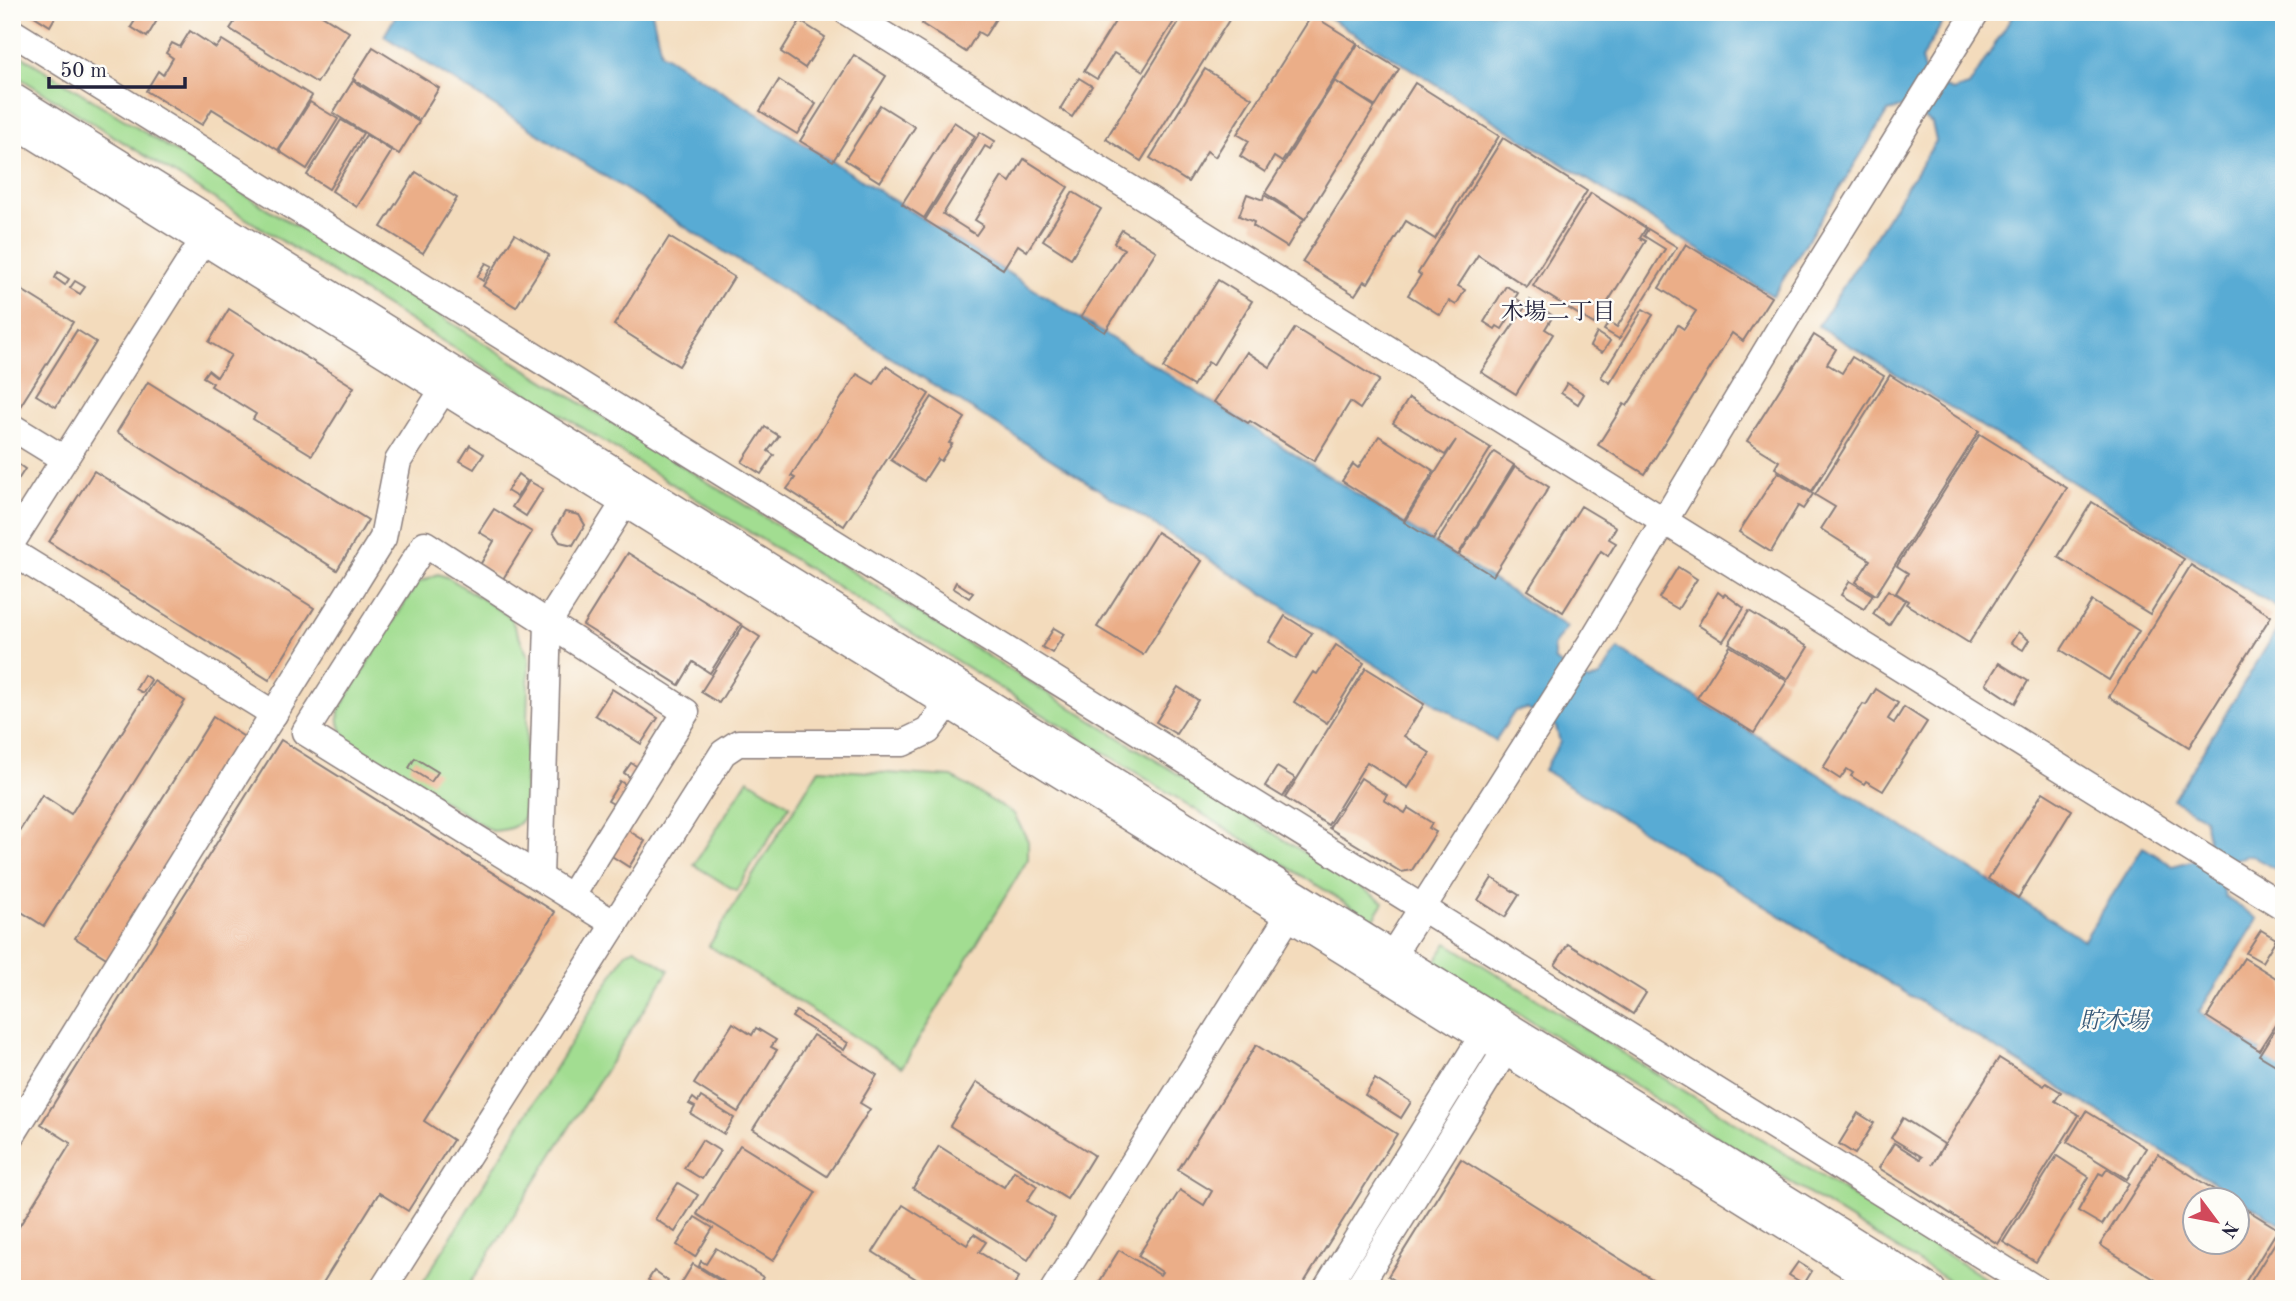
<svg xmlns="http://www.w3.org/2000/svg" width="2296" height="1301" font-family="'Old Standard TT','Noto Serif JP',serif">
<style>
.green{fill:#a2dd91;stroke:#628066;stroke-width:2}
.water{fill:#59abd4;stroke:#3e6688;stroke-width:2}
.building{fill:#ebae88}
.lines{fill:none;stroke-linecap:round;stroke-linejoin:round}
.minor-casing{stroke:#8a7e7c;stroke-width:29}
.minor{stroke:#fff;stroke-width:26}
.labels{text-anchor:middle;dominant-baseline:central;stroke-width:5;stroke-linejoin:round;paint-order:stroke}
.neighbourhood-label{font-size:23px;fill:#22223b;stroke:#fdfcf7}
.water-label{font-size:23px;font-style:italic;fill:#385978;stroke:#fdfcf7}
</style>
<rect width="100%" height="100%" fill="#fdfcf7"/>
<filter id="ink" filterUnits="userSpaceOnUse"><feTurbulence type="fractalNoise" baseFrequency=".0143" numOctaves="2"/><feDisplacementMap in="SourceGraphic" scale="14" xChannelSelector="R" yChannelSelector="G"/><feConvolveMatrix kernelMatrix="1 2 1 2 8 2 1 2 1" color-interpolation-filters="sRGB"/></filter>
<filter id="wash" filterUnits="userSpaceOnUse"><feTurbulence type="fractalNoise" baseFrequency=".00686" numOctaves="4" result="noise"/><feDisplacementMap in="SourceGraphic" scale="28" xChannelSelector="R" yChannelSelector="G"/><feGaussianBlur stdDeviation="1.57" result="paint"/><feColorMatrix in="noise" values="0 0 0 0 0 0 0 0 0 0 0 0 0 0 0 0 0 1.4 0 .05"/><feComposite in="paint" operator="in"/></filter>
<g filter="url(#wash)">
<rect width="100%" height="100%" fill="#f3dbbc"/>
<g class="green">
<polygon points="12,50 1384,902 1373,920 12,73"/>
<path d="M438,574L449,578L510,617L529,658L524,816C517,829 506,830 492,831L351,743C341,733 337,724 339,710L417,583Z"/>
<polygon points="819,769 952,777 1014,814 1028,841 1028,859 902,1067 709,946"/>
<polygon points="748,779 790,805 736,891 694,865"/>
<polygon points="1447,943 2002,1289 1962,1289 1435,962"/>
<polygon points="635,948 669,970 467,1289 419,1289 626,953"/>
</g>
<g class="water">
<polygon points="398,12 652,12 661,53 1567,627 1553,646 1555,661 1588,681 1600,677 1618,649 2084,940 2143,847 2173,866 2194,860 2208,840 2204,818 2173,800 2284,618 2284,874 2250,855 2232,860 2221,880 2225,897 2258,919 2199,1012 2284,1065 2284,1226 1544,770 1560,742 1556,727 1527,709 1515,711 1495,741 384,36"/>
<polygon points="1320,12 1949,12 1921,59 1925,75 1952,91 1969,86 2015,12 2254,12 2284,31 2284,612 1818,326 1936,141 1932,123 1905,107 1888,111 1773,296"/>
</g>
<g id="blocks">
<g class="building">
<polygon points="28,12 58,12 50,26"/>
<polygon points="125,12 162,12 147,37 131,27 136,19"/>
<polygon points="241,12 317,12 349,32 317,83 230,29"/>
<polygon points="929,12 1000,12 985,36 978,32 966,52 922,24"/>
<polygon points="1121,12 1180,12 1143,71 1114,53 1097,79 1084,71"/>
<polygon points="1185,12 1234,12 1141,161 1106,139"/>
<polygon points="1312,15 1357,43 1282,162 1274,157 1265,172 1240,156 1249,141 1237,134"/>
<polygon points="800,21 825,37 805,68 781,52"/>
<polygon points="190,31 216,48 222,40 312,96 278,150 212,109 202,125 146,91 158,71 163,75 173,58 166,53 172,43 180,47"/>
<polygon points="1358,44 1399,69 1376,106 1335,81"/>
<polygon points="373,47 439,88 419,120 353,79"/>
<polygon points="854,55 886,76 833,161 800,141"/>
<polygon points="1205,69 1252,98 1215,157 1207,151 1188,182 1150,158"/>
<polygon points="1079,78 1092,86 1072,117 1060,109"/>
<polygon points="779,80 816,104 797,134 760,111"/>
<polygon points="353,81 419,122 399,154 333,113"/>
<polygon points="1335,81 1375,107 1305,219 1265,193"/>
<polygon points="1415,83 1499,136 1435,239 1406,221 1368,283 1364,281 1355,295 1302,262"/>
<polygon points="310,102 338,119 307,169 279,151"/>
<polygon points="880,105 915,127 880,182 845,160"/>
<polygon points="341,120 363,133 329,189 307,175"/>
<polygon points="954,122 975,136 924,218 902,204"/>
<polygon points="980,132 995,141 990,149 985,146 943,214 976,235 983,225 975,220 1002,177 1010,182 1024,159 1068,187 1027,251 1018,245 1003,269 925,220"/>
<polygon points="366,135 392,151 357,207 332,191"/>
<polygon points="1503,138 1587,191 1527,287 1478,255 1458,286 1465,290 1456,305 1449,301 1440,315 1408,295 1421,275 1418,273"/>
<polygon points="416,172 457,198 423,253 381,227"/>
<polygon points="1073,192 1101,209 1071,258 1043,240"/>
<polygon points="1591,193 1646,228 1640,238 1646,241 1594,324 1533,286"/>
<polygon points="1247,194 1263,200 1264,195 1304,219 1287,247 1253,226 1254,222 1239,216"/>
<polygon points="1648,229 1677,247 1619,339 1604,330 1609,322 1617,327 1665,249 1644,236"/>
<polygon points="1122,230 1156,251 1105,332 1081,317 1124,249 1114,243"/>
<polygon points="515,234 549,255 516,307 483,286"/>
<polygon points="669,237 734,277 679,366 614,325"/>
<polygon points="1686,244 1771,297 1743,341 1732,333 1645,474 1598,445 1624,404 1627,406 1678,325 1684,329 1696,311 1659,288"/>
<polygon points="486,263 492,266 483,281 477,277"/>
<polygon points="58,272 69,279 65,285 55,278"/>
<polygon points="1218,280 1252,301 1213,365 1208,362 1193,386 1163,368"/>
<polygon points="75,281 85,287 80,294 70,288"/>
<polygon points="12,284 73,322 19,408 12,403"/>
<polygon points="1506,286 1518,293 1515,298 1520,301 1502,329 1497,326 1495,329 1484,322"/>
<polygon points="1530,300 1553,316 1545,329 1553,334 1516,394 1481,372"/>
<polygon points="229,309 354,387 312,455 253,419 256,414 211,386 213,383 203,377 208,370 217,377 231,355 209,342"/>
<polygon points="1643,309 1653,315 1610,383 1601,377"/>
<polygon points="1295,328 1379,380 1360,409 1350,402 1314,461 1250,421 1248,423 1214,402 1247,352 1270,367"/>
<polygon points="77,330 96,342 56,407 36,395"/>
<polygon points="1597,333 1610,341 1602,353 1590,346"/>
<polygon points="1814,335 1836,349 1827,364 1842,373 1852,357 1884,376 1812,491 1775,468 1779,461 1747,441"/>
<polygon points="886,366 929,394 844,526 787,489 795,478 791,476 857,374 874,384"/>
<polygon points="1890,375 1979,431 1876,595 1856,582 1870,560 1821,529 1835,507 1815,495"/>
<polygon points="148,382 368,520 337,570 117,432"/>
<polygon points="1567,383 1584,394 1578,404 1561,393"/>
<polygon points="932,397 965,418 949,443 952,444 941,461 938,459 924,481 891,460"/>
<polygon points="1409,398 1491,448 1433,540 1404,522 1456,440 1445,455 1393,423"/>
<polygon points="765,427 779,436 768,451 774,455 761,474 742,462"/>
<polygon points="1980,434 2067,488 1969,643 1906,604 1908,601 1896,593 1908,573 1897,566"/>
<polygon points="1379,436 1434,471 1404,520 1342,481 1353,464 1358,468"/>
<polygon points="470,445 484,454 474,469 460,461"/>
<polygon points="1494,452 1514,465 1458,555 1437,542"/>
<polygon points="12,460 25,469 12,489"/>
<polygon points="1515,466 1549,487 1493,576 1459,555"/>
<polygon points="94,471 314,608 269,680 49,542"/>
<polygon points="1778,472 1813,494 1803,509 1798,506 1771,552 1739,532"/>
<polygon points="518,474 527,481 517,497 507,491"/>
<polygon points="529,481 543,489 526,516 512,507"/>
<polygon points="2092,502 2184,559 2150,614 2058,557"/>
<polygon points="1581,506 1616,527 1609,539 1616,543 1608,556 1601,551 1563,612 1528,590"/>
<polygon points="494,509 532,532 503,579 480,565 494,541 479,532"/>
<polygon points="565,512 579,515 585,525 573,545 560,542 553,532"/>
<polygon points="1157,532 1202,561 1143,655 1097,627"/>
<polygon points="628,553 741,624 710,673 693,662 679,685 583,625"/>
<polygon points="2191,565 2271,616 2189,747 2109,697"/>
<polygon points="1678,567 1697,579 1678,609 1659,598"/>
<polygon points="1850,581 1873,595 1864,609 1841,595"/>
<polygon points="956,582 973,593 969,598 953,588"/>
<polygon points="1888,590 1905,600 1889,625 1873,614"/>
<polygon points="1718,592 1723,596 1725,594 1744,608 1723,641 1698,625"/>
<polygon points="2092,601 2139,631 2109,680 2061,650"/>
<polygon points="1749,611 1808,647 1788,679 1729,643"/>
<polygon points="1285,616 1312,633 1296,659 1269,642"/>
<polygon points="743,626 760,637 719,703 701,692"/>
<polygon points="1054,628 1064,634 1052,653 1042,647"/>
<polygon points="2018,632 2029,640 2023,650 2011,643"/>
<polygon points="1336,645 1364,663 1327,723 1294,702 1313,672 1317,674"/>
<polygon points="1730,646 1787,681 1754,733 1697,698"/>
<polygon points="1999,663 2028,681 2015,703 1986,684"/>
<polygon points="1366,668 1424,704 1404,736 1430,753 1408,788 1367,762 1328,825 1285,798"/>
<polygon points="144,675 151,680 143,693 136,689"/>
<polygon points="154,681 185,701 44,926 12,906 12,843 42,795 71,814"/>
<polygon points="1178,687 1198,700 1176,734 1156,722"/>
<polygon points="612,689 658,718 641,744 595,715"/>
<polygon points="1876,689 1898,703 1888,719 1894,723 1904,707 1927,722 1883,791 1866,781 1864,784 1851,776 1853,773 1847,769 1840,779 1823,768 1863,704 1866,705"/>
<polygon points="213,717 246,738 108,959 75,938"/>
<polygon points="281,740 555,912 424,1121 453,1140 408,1211 379,1193 319,1289 12,1289 12,1238 71,1143 41,1124"/>
<polygon points="415,758 438,772 431,782 409,768"/>
<polygon points="631,763 640,768 633,779 624,773"/>
<polygon points="1277,767 1295,778 1283,797 1265,786"/>
<polygon points="1361,778 1387,795 1384,800 1405,813 1408,808 1432,823 1429,828 1436,832 1412,870 1401,872 1329,828"/>
<polygon points="620,781 629,787 617,806 608,801"/>
<polygon points="2043,792 2072,810 2018,898 1988,879"/>
<polygon points="626,829 645,841 629,867 610,855"/>
<polygon points="1492,878 1519,895 1505,917 1478,900"/>
<polygon points="2261,930 2276,939 2262,962 2246,953"/>
<polygon points="1568,944 1646,993 1633,1014 1555,965"/>
<polygon points="2244,958 2284,983 2284,1011 2259,1050 2207,1017"/>
<polygon points="796,1011 848,1043 844,1050 792,1017"/>
<polygon points="2284,1015 2284,1070 2259,1055"/>
<polygon points="733,1023 752,1035 756,1028 776,1040 771,1047 777,1050 738,1112 694,1084"/>
<polygon points="813,1035 877,1075 860,1103 870,1109 827,1176 753,1129"/>
<polygon points="1256,1045 1397,1134 1300,1289 1095,1289 1119,1250 1160,1275 1162,1272 1138,1256 1180,1190 1204,1205 1212,1191 1178,1170"/>
<polygon points="1999,1058 2044,1086 2046,1083 2061,1092 2055,1101 2079,1115 1998,1244 1879,1168 1894,1143 1920,1159 1922,1157 1891,1138 1903,1118 1944,1144 1932,1165"/>
<polygon points="1375,1079 1411,1102 1401,1118 1365,1095"/>
<polygon points="977,1082 1094,1155 1067,1199 950,1126"/>
<polygon points="701,1097 734,1118 724,1134 691,1114 695,1107 689,1104 693,1098 698,1102"/>
<polygon points="2086,1111 2146,1148 2127,1179 2067,1142"/>
<polygon points="1858,1113 1874,1123 1855,1154 1839,1144"/>
<polygon points="702,1140 720,1151 702,1179 684,1168"/>
<polygon points="740,1145 816,1192 773,1261 697,1214"/>
<polygon points="939,1146 1004,1187 1014,1171 1037,1186 1027,1201 1055,1218 1028,1260 913,1188"/>
<polygon points="2158,1154 2230,1200 2194,1200 2194,1242 2236,1242 2236,1203 2278,1229 2241,1289 2170,1289 2100,1245"/>
<polygon points="2057,1156 2089,1177 2036,1262 2003,1242"/>
<polygon points="1461,1159 1472,1166 1668,1289 1396,1289 1399,1283 1388,1276"/>
<polygon points="2107,1169 2129,1183 2102,1225 2078,1211 2099,1173 2103,1175"/>
<polygon points="678,1183 698,1195 675,1232 655,1219"/>
<polygon points="903,1205 967,1245 974,1234 986,1242 979,1252 1019,1277 1012,1289 932,1289 873,1252"/>
<polygon points="695,1217 713,1228 695,1257 677,1245"/>
<polygon points="2280,1235 2284,1237 2284,1289 2246,1289"/>
<polygon points="716,1248 763,1277 756,1289 736,1289 699,1266 701,1261 706,1264"/>
<polygon points="1798,1262 1812,1271 1804,1284 1789,1275"/>
<polygon points="693,1264 733,1289 678,1289"/>
<polygon points="654,1271 668,1281 663,1289 648,1280"/>
</g>
</g>
</g>
<g filter="url(#ink)">
<use href="#blocks" fill-opacity="0" stroke="#8a7e7c" stroke-width="2"/>
<g class="lines">
<defs>
<g id="minor">
<polyline points="847,12 2284,907"/>
<polyline points="12,32 2036,1289"/>
<polyline points="12,96 1932,1289"/>
<path d="M12,122C637,512 1262,900 1887,1289"/>
<polyline points="12,427 64,459"/>
<polyline points="12,542 211,228"/>
<polyline points="12,552 274,714"/>
<polyline points="540,877 548,623 633,489"/>
<polyline points="571,897 686,712 425,544 305,732 615,924"/>
<polyline points="1393,954 1592,641 1791,310 1976,12"/>
<polyline points="12,1135 383,538 398,461 443,390"/>
<polyline points="383,1289 723,753 738,743 903,743 928,731 957,691"/>
<polyline points="1054,1289 1298,901"/>
<polyline points="1326,1289 1491,1022"/>
<polyline points="1357,1289 1513,1038"/>
</g>
</defs>
<use href="#minor" class="minor-casing"/>
<use href="#minor" class="minor"/>
</g>
</g>
<g class="labels">
<g class="neighbourhood-label">
<text x="1558" y="312">木場二丁目</text>
</g>
<g class="water-label">
<text x="2114" y="1021">貯木場</text>
</g>
</g>
<rect width="2296" height="1301" fill="none" stroke="#fdfcf7" stroke-width="42"/>
<g transform="translate(2216 1221) rotate(122)"><circle r="33" fill="#fdfcf7" stroke="#a5a5ac" stroke-width="2"/>
<path d="M0-5L12 26L0 18L-12 26Z" fill="#d1495b"/>
<text y="-10" font-size="19" font-weight="bold" text-anchor="middle" fill="#22223b">N</text>
</g>
<path d="M49 77v10h136v-10" fill="none" stroke="#22223b" stroke-width="3.5"/>
<text x="60" y="77" font-size="21" fill="#22223b" stroke="#fdfcf7" stroke-width="5" paint-order="stroke">50 m</text>
</svg>
